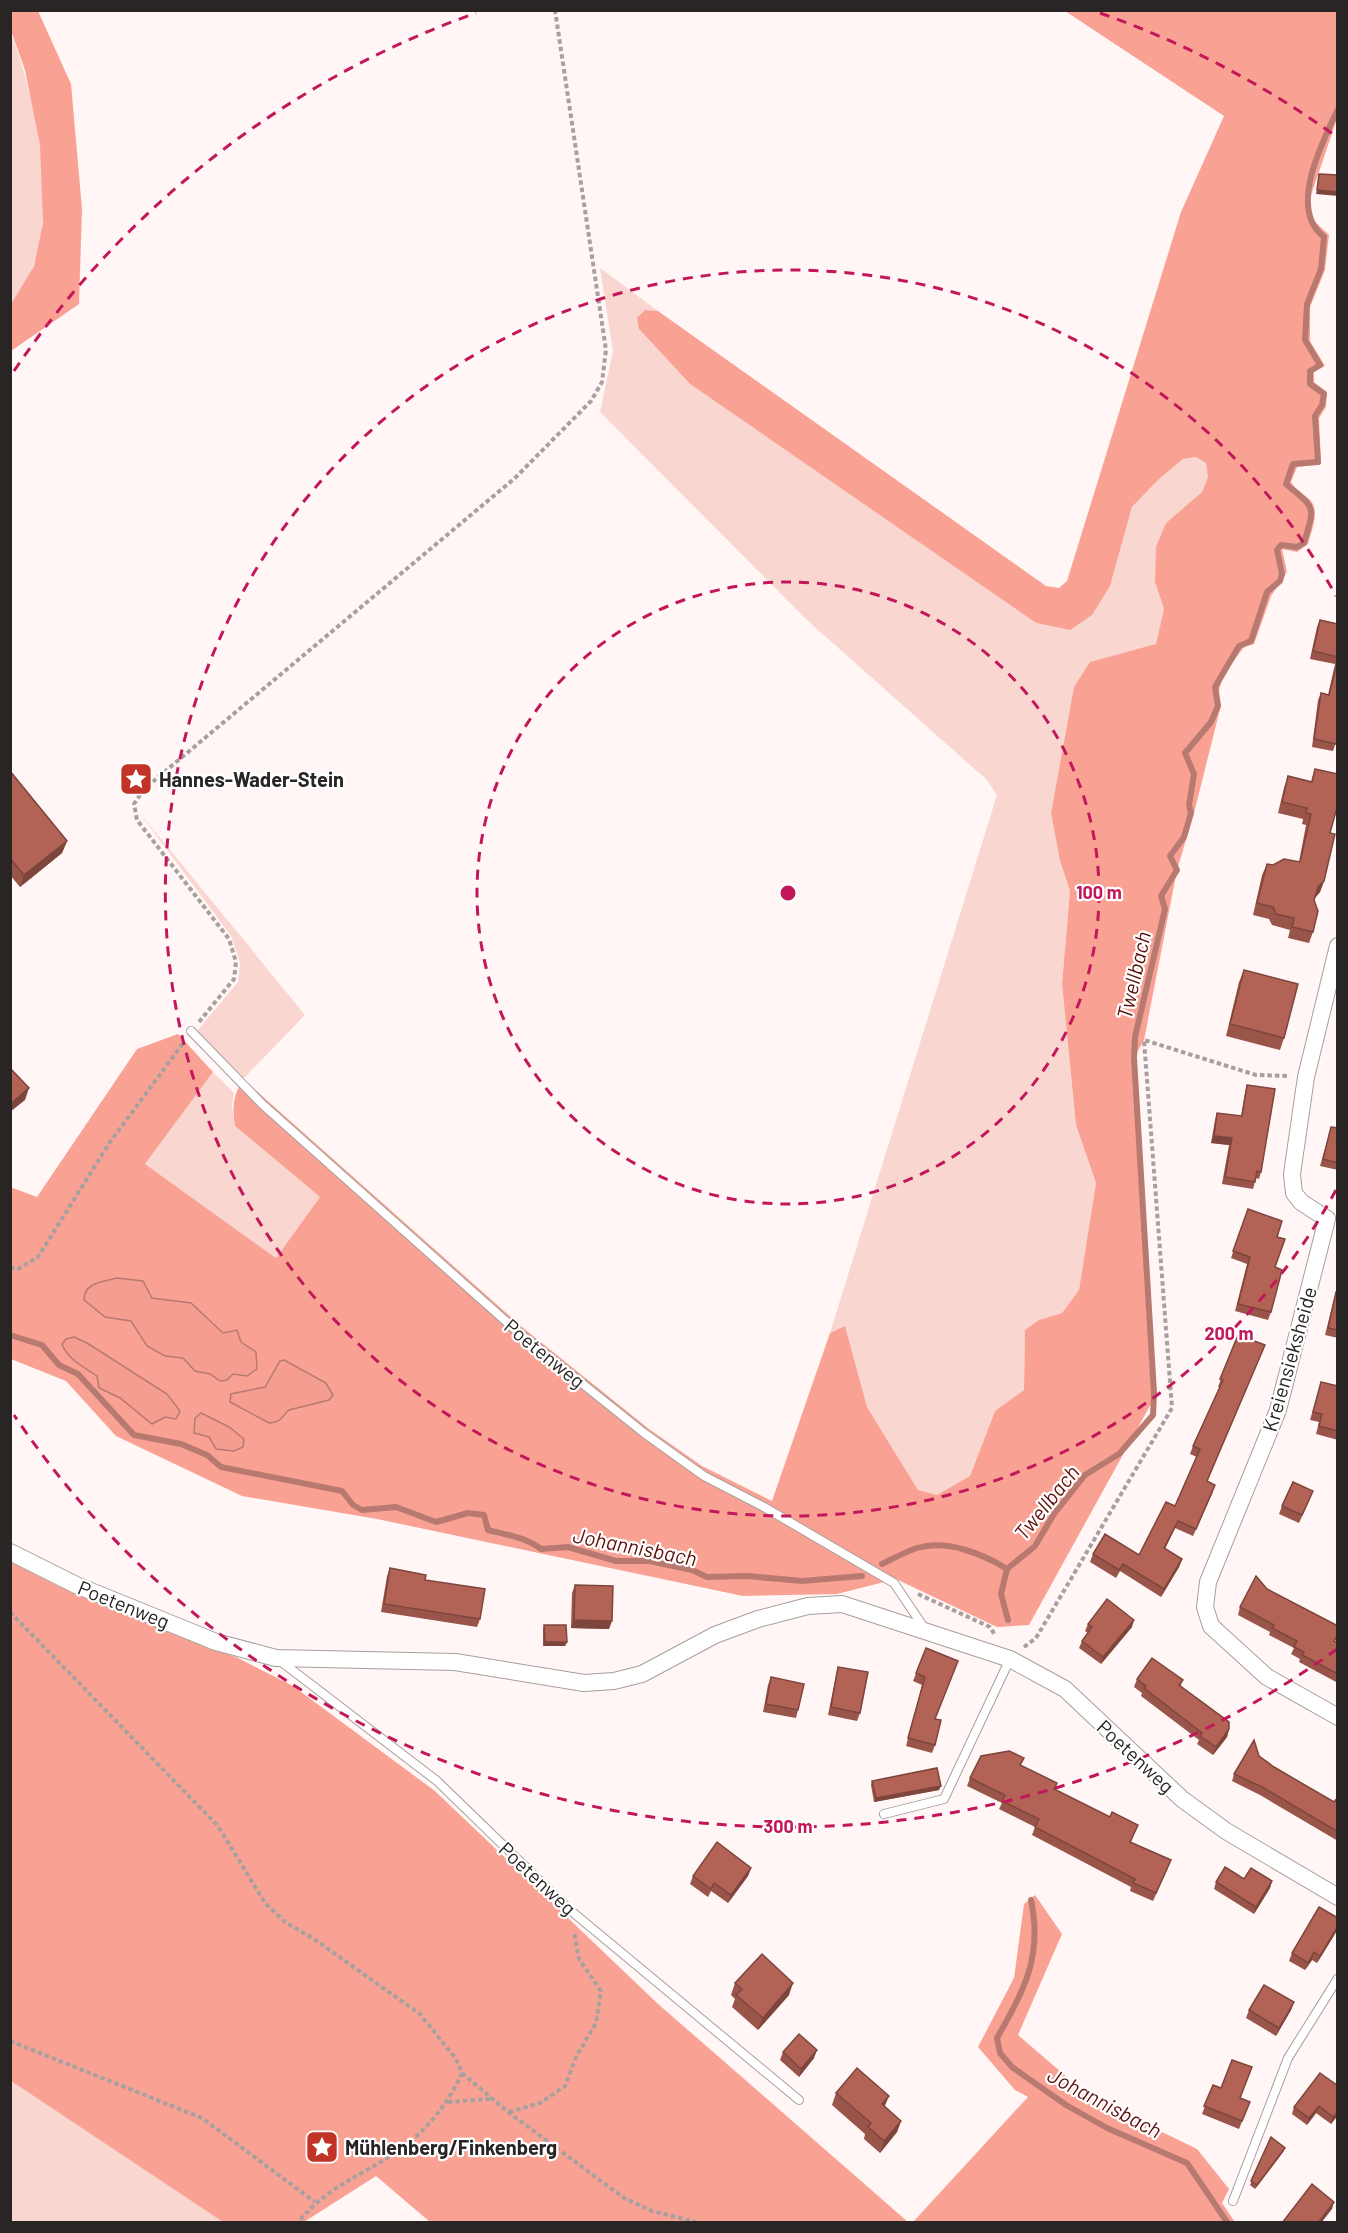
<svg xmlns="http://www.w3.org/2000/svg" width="1348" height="2233" font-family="Barlow,sans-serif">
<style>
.green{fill:#f9d6d0}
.forest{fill:#f9a294}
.water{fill:#f59e90;stroke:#b87a70;stroke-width:1.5}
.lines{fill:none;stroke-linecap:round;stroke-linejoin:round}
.stream{stroke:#b87a70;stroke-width:6}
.service-casing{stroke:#a79f9d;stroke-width:10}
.minor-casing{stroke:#a79f9d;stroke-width:18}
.path{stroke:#a7a09f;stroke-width:4;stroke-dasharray:4.5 3;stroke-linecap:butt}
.service{stroke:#fff;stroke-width:8}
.minor{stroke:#fff;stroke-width:16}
.wall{fill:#9a554a}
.shaded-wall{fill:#7d453c}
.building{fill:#b36356;stroke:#7d453c;stroke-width:1.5}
.ring{fill:none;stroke:#c2185b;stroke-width:3;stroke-dasharray:10 8}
.labels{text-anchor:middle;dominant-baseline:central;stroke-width:4.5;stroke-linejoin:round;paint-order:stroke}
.poi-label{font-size:20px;font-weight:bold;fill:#282524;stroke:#fff;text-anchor:start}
.street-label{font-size:20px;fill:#282524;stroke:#fff}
.water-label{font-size:21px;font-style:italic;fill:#5c1009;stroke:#fff}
.centre{fill:#c2185b;stroke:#fff;stroke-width:3}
.ring-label{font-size:18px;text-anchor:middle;font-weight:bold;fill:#c2185b;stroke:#fff;stroke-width:4.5;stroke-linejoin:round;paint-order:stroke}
</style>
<rect width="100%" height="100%" fill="#fff6f5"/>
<g class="green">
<path d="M10,31C35,95 57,198 34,264C29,278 18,291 11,304Z"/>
<polygon points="600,268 658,311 645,310 639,329 690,384 1036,623 1070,630 1110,586 1132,507 1157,481 1183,459 1196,457 1206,463 1208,477 1202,492 1166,523 1155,582 1164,609 1156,644 1074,687 1051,813 1060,861 1070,891 1062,984 1076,1125 1096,1183 1079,1290 1062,1313 1039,1320 1025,1330 1024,1390 995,1411 970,1476 937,1495 918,1490 867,1407 845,1327 830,1333 997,795 987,780 808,621 600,412 613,351"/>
<polygon points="139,812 305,1015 243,1079 197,1031 238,982 240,962 231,936"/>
<polygon points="213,1072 234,1093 232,1106 235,1126 320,1197 276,1258 145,1164"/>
<polygon points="11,2081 223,2222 11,2222"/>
</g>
<g class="forest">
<polygon points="11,10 38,11 71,84 82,209 79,304 11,351 11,304 34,266 43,223 40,145 25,70 11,31"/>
<path d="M1065,11H1337V119L1310,198L1311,218L1329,235L1325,270L1310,307V341L1325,366L1314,372V382L1327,392L1326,407L1319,418L1321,464L1297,467L1291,482C1295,489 1301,493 1308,498C1322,509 1311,531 1308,544L1297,552L1282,549L1287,572L1271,596L1254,644L1244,647C1233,663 1213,683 1221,705L1194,813L1177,870L1144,1040L1134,1058L1153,1370L1157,1393L1029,1625L997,1627L896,1579L837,1594L743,1596L377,1519L242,1496L116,1436L66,1381L11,1359L10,1187L37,1197L137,1049L178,1034L213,1072L145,1164L276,1258L320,1197L235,1126C232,1107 233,1096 243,1079L522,1327L649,1429L702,1466L772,1501L830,1333L845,1326L867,1407L918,1490L937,1495L970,1476L995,1411L1024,1390L1025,1330L1039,1320L1062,1313L1079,1290L1096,1183L1076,1125L1062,984L1070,891L1060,861L1051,813L1074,687L1090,662L1156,644L1164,609L1155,582L1156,547L1166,523L1202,492L1208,477L1206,463L1196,457L1183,459L1157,481L1132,507L1110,586L1092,615L1070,630L1036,623L690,384L639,329L637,318L645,310L658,311L1046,586L1059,588L1067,581L1181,212L1224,116Z"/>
<polygon points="10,1561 58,1586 238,1658 293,1686 435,1791 657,2003 908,2222 430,2222 376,2176 304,2222 223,2222 11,2081"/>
<polygon points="1035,1895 1062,1934 1018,2035 1090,2097 1197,2149 1229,2189 1222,2203 1235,2222 913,2222 1028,2097 1015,2090 978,2047 1014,1978 1024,1904"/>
</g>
<g class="water">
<path d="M117,1278L143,1281L152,1298L191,1303L223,1333L237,1330L241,1342L256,1352L257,1369L247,1376L233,1374L227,1380L220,1381L210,1374L195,1371L183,1358L165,1356L147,1346L131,1321L105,1317L84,1300C84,1282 103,1282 117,1278Z"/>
<path d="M74,1337L87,1343L167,1394L180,1411L176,1419L165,1417L152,1424L120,1398L99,1388L97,1376C84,1367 67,1359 62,1344L66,1339Z"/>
<path d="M284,1360L326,1383L333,1395L329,1400L289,1410C281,1417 282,1422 269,1423L230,1402L231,1394L265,1387L280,1361Z"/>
<polygon points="201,1413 229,1427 244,1439 243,1447 234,1451 216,1449 209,1437 194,1433 195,1418"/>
</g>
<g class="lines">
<g class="stream">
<path d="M10,1335L42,1345L59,1365L78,1374L134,1435L181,1444L207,1455L221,1467L342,1491L353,1505L362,1510L396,1507L436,1522L468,1513L484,1515L488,1530C507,1535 525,1537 541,1549L568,1547L616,1561H649L692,1570L707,1577L747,1576L802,1581L862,1576"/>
<path d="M882,1564C894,1558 905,1552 917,1548C947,1539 983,1554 1007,1569"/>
<path d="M1008,1620L1001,1594L1007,1569L1035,1546L1054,1514L1085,1475L1119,1454L1153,1415L1154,1393L1134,1058L1135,1037L1165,909L1161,896L1177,870L1170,856L1184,837L1191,813L1189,805L1194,774L1185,753L1211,722L1218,706L1215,687L1239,646L1251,641L1267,592L1280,581L1282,574L1277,550L1281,545L1297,547L1304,543C1315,505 1316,509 1286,484L1293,464L1318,462L1315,416L1322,405L1324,394L1310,384V371L1320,365L1305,340L1307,304L1321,269L1324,237C1287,209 1323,141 1338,109"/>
<path d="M1031,1900C1043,1957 1024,1990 997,2038L1000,2053L1012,2067L1066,2105L1107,2128L1187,2163L1227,2222"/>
</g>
<defs>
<g id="service">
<polyline points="191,1031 262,1104 519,1333 644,1433 704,1476 764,1507 894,1583 925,1629"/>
<polyline points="279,1660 437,1781 570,1910 799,2100"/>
<polyline points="884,1814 944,1799 1010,1659"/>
<polyline points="1233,2201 1288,2058 1338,1978"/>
</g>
<g id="minor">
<polyline points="1338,946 1306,1077 1292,1174 1294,1193 1301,1202 1327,1219 1278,1410 1208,1582 1205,1607 1211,1626 1267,1677 1338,1717"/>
<polyline points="10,1552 76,1585 216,1642 276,1658 455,1662 584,1683 614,1681 642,1674 715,1635 758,1619 808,1606 842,1604 1010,1659 1065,1689 1182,1799 1226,1831 1338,1897"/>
</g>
</defs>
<use href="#service" class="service-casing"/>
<use href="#minor" class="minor-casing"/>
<g class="path">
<polyline points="199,1022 234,979 236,962 229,939 137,820 134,804 144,789 515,478 591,401 602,382 606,350 555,10"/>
<polyline points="10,1268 18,1269 38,1257 110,1142 184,1042"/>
<polyline points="918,1594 990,1627 995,1635"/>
<path d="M10,1612L218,1826L265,1903L285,1922L314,1939L420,2014L456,2059L462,2073C449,2102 428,2129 402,2148C363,2176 331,2183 298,2222"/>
<polyline points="1024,1647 1036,1638 1172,1408 1144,1040 1256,1075 1290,1076"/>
<polyline points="10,2041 202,2118 315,2202"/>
<polyline points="462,2073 508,2112 624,2198 652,2211 696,2222"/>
<polyline points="448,2102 490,2099"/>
<polyline points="509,2112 540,2103 565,2086 577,2055 596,2023 601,1991 579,1959 574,1931"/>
</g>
<use href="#service" class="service"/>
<use href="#minor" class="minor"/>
</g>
<g class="wall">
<polygon points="1320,620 1338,624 1338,736 1333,751 1312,747 1318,700 1321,693 1328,695 1335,664 1310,659 1317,627"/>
<polygon points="1315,769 1330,833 1324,881 1320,892 1315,898 1314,900 1313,932 1309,943 1288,938 1290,930 1272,925 1269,919 1253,915 1262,875 1267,864 1273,865 1299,862 1306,825 1302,824 1303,819 1278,813 1284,788 1288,776 1311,782"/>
<polygon points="10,771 67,841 62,853 20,887 10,875"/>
<polygon points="1244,970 1284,1038 1280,1050 1226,1036 1239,982"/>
<polygon points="1247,1085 1261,1172 1259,1179 1256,1178 1253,1189 1222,1184 1229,1145 1211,1143 1215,1120 1217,1113 1241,1116 1245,1093"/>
<polygon points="1331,1127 1338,1128 1338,1170 1320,1166"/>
<polygon points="1248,1209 1277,1237 1271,1312 1268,1320 1235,1311 1247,1264 1231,1258"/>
<polygon points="1336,1292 1338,1292 1338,1338 1325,1335 1334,1299"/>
<polygon points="1238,1335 1207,1481 1213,1492 1193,1536 1175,1528 1165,1549 1182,1559 1179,1567 1161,1597 1120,1571 1116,1578 1090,1562 1093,1554 1139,1555 1175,1506 1197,1457 1190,1454 1193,1446 1220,1387 1218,1387"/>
<polygon points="1321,1382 1338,1402 1338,1440 1316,1434 1319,1422 1310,1420"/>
<polygon points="1310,1499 1299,1523 1279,1514 1282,1506"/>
<polygon points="390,1568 425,1580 480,1619 477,1627 381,1612 387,1576"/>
<polygon points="575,1585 609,1629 571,1628 572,1593"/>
<polygon points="1267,1589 1338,1626 1338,1637 1335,1641 1338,1643 1338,1683 1299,1662 1300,1659 1291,1654 1294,1648 1269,1635 1270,1632 1238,1615 1240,1607"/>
<polygon points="1088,1624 1132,1627 1101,1664 1079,1648 1082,1641 1088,1633 1085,1631"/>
<polygon points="544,1625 567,1642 565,1646 543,1646 543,1629"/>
<polygon points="926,1648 935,1719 935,1745 932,1753 906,1746 922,1685 913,1681"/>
<polygon points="838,1667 860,1713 857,1721 828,1715 836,1675"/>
<polygon points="771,1677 798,1710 796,1718 763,1712 768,1685"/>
<polygon points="1137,1679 1183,1680 1180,1687 1229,1729 1227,1737 1213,1755 1197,1744 1199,1740 1141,1696 1142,1693 1134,1687"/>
<polygon points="1259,1756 1274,1767 1334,1802 1338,1797 1338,1841 1260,1795 1232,1781 1234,1774"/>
<polygon points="1024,1758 1021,1765 1055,1790 1110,1817 1138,1825 1131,1842 1168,1868 1153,1901 1130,1891 1131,1887 1032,1835 1035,1827 999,1809 1002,1803 967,1786 970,1778"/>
<polygon points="872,1781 939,1790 874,1802 871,1785"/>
<polygon points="751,1868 748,1876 728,1903 711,1891 708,1897 690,1884 693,1876"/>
<polygon points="1244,1879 1272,1881 1270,1888 1254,1914 1214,1889 1216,1882"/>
<polygon points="1338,1918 1338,1929 1317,1963 1312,1960 1305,1970 1289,1961 1292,1953"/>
<polygon points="735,1983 789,1995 758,2030 732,2007 735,1999 731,1995"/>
<polygon points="1294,2002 1291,2010 1276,2036 1246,2018 1249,2010"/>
<polygon points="783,2052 814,2058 799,2077 780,2060"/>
<polygon points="1213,2085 1250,2102 1239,2129 1202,2114"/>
<polygon points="1338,2086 1338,2115 1331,2124 1316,2113 1307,2125 1292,2114 1294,2107"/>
<polygon points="836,2093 885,2107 901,2121 897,2132 880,2153 864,2139 865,2134 832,2105"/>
<polygon points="1271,2137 1285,2148 1283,2152 1255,2189 1250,2185"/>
</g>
<g class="shaded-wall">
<polygon points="1317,190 1338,192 1338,196 1316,194"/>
<polygon points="67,841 62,853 20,887 24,875"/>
<polygon points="1324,881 1320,892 1314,899 1318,887"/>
<polygon points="29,1088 25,1100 10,1112 10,1104"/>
<polygon points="1214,1136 1232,1138 1229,1145 1211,1143"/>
<polygon points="1178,1521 1175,1528 1161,1556 1164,1548"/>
<polygon points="1182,1559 1179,1567 1161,1597 1164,1589"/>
<polygon points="574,1620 612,1621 609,1629 571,1628"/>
<polygon points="1134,1620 1132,1627 1101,1664 1103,1657"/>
<polygon points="545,1642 567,1642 565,1646 543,1646"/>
<polygon points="1229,1729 1227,1737 1213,1755 1216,1747"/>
<polygon points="941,1786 939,1790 874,1802 876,1798"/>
<polygon points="751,1868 748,1876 728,1903 731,1895"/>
<polygon points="1272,1881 1270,1888 1254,1914 1256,1907"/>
<polygon points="1338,1926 1338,1929 1317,1963 1320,1956"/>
<polygon points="1314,1952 1312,1960 1305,1970 1308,1963"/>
<polygon points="793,1983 789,1995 758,2030 763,2018"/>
<polygon points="1294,2002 1291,2010 1276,2036 1279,2028"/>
<polygon points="817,2050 814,2058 799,2077 801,2069"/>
<polygon points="889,2096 884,2108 882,2104"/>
<polygon points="1319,2106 1316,2113 1307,2125 1309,2118"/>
<polygon points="1338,2112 1338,2115 1331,2124 1333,2117"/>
<polygon points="901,2121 897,2132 880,2153 884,2141"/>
<polygon points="1285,2148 1283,2152 1255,2189 1257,2185"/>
<polygon points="1334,2202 1332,2209 1321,2223 1318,2223"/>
</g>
<g class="building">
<polygon points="1319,174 1338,175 1338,192 1317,190"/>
<polygon points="1320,620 1338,624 1338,657 1313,651"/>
<polygon points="1338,659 1338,736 1336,744 1314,739 1321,693 1329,695"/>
<polygon points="1315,769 1338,774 1338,804 1330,833 1335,834 1324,881 1318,887 1314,900 1318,911 1313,932 1292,927 1294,918 1276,914 1273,907 1257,903 1267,864 1273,865 1284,859 1300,862 1311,814 1306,813 1307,808 1282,802 1288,776 1312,782"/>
<polygon points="10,771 67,841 24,875 10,858"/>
<polygon points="1244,970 1298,984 1284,1038 1230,1024"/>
<polygon points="10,1068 29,1088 10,1104"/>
<polygon points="1247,1085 1275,1089 1261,1172 1257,1171 1255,1182 1225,1177 1232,1138 1214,1136 1217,1113 1242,1116"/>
<polygon points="1331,1127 1338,1128 1338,1163 1323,1159"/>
<polygon points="1248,1209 1282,1221 1277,1237 1285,1239 1275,1267 1282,1270 1271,1312 1238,1304 1250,1257 1233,1251"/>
<polygon points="1336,1292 1338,1292 1338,1330 1328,1328"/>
<polygon points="1238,1335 1265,1345 1207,1481 1215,1485 1196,1529 1178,1521 1164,1548 1182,1559 1164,1589 1123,1564 1119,1570 1093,1554 1105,1534 1139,1555 1166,1502 1175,1506 1200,1449 1193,1446 1223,1380 1220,1379"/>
<polygon points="1321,1382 1338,1386 1338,1431 1319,1426 1322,1414 1313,1412"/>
<polygon points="1293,1482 1313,1491 1302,1515 1282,1506"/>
<polygon points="390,1568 426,1575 425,1580 485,1589 480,1619 384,1604"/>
<polygon points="1256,1576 1267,1589 1338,1626 1338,1634 1334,1641 1338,1643 1338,1674 1302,1655 1304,1652 1294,1647 1297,1641 1272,1628 1274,1625 1240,1607"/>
<polygon points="575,1585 613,1586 612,1621 574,1620"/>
<polygon points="1107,1599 1134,1620 1103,1657 1082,1641 1092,1627 1088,1624"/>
<polygon points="544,1625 566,1625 567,1642 545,1642"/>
<polygon points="926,1648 958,1661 935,1719 941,1720 935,1745 908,1738 925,1677 916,1673"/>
<polygon points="1152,1658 1183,1680 1179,1685 1229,1722 1229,1729 1216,1747 1200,1736 1202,1733 1144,1688 1146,1686 1137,1679"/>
<polygon points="838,1667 868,1672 860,1713 831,1707"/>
<polygon points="771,1677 804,1684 798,1710 766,1704"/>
<polygon points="1254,1740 1259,1756 1274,1767 1334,1802 1338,1797 1338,1832 1262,1787 1234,1774"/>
<polygon points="1009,1751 1024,1758 1020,1765 1057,1783 1054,1789 1110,1817 1112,1812 1138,1825 1130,1842 1171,1860 1156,1893 1133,1883 1135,1879 1035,1827 1039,1819 1002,1801 1005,1795 970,1778 981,1756"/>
<polygon points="937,1768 941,1786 876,1798 872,1781"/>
<polygon points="717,1842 751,1868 731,1895 714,1883 711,1889 693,1876"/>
<polygon points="1225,1867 1244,1879 1251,1868 1272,1881 1256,1907 1216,1882"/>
<polygon points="1319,1907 1338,1918 1338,1926 1320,1956 1314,1952 1308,1963 1292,1953"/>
<polygon points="762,1954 793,1983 763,2018 736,1995 742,1989 735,1983"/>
<polygon points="1264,1985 1294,2002 1279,2028 1249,2010"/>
<polygon points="799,2034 817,2050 801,2069 783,2052"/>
<polygon points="1232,2060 1252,2067 1240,2098 1250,2102 1242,2121 1204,2106 1213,2085 1221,2088"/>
<polygon points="857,2068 889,2096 882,2104 901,2121 884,2141 868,2127 871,2123 836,2093"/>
<polygon points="1320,2073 1338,2086 1338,2112 1333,2117 1319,2106 1309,2118 1294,2107"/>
<polygon points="1271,2137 1285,2148 1257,2185 1251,2181"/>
<polygon points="1312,2184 1334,2202 1318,2223 1282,2223"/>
</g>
<g class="ring">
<circle cx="788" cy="893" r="311"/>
<path d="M1336 1190A623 623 0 1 1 1336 596"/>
<path d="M1337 1649A934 934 0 0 1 14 1415M14 371A934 934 0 0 1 476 13M1100 13A934 934 0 0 1 1337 137"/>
</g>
<defs>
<symbol id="sight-square" viewBox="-11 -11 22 22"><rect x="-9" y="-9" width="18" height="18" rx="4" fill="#c03326" stroke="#fff"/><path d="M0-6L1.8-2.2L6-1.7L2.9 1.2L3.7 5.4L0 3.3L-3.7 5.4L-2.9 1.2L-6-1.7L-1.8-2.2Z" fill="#fff"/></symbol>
</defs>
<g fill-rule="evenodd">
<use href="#sight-square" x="117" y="760" width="38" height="38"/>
<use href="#sight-square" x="303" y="2128" width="38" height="38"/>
</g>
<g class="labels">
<g class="poi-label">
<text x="159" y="779">Hannes-Wader-Stein</text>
<text x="345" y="2147">Mühlenberg/Finkenberg</text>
</g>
<g class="street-label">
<text transform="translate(545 1353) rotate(39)">Poetenweg</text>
<text transform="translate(1289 1359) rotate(-74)">Kreiensieksheide</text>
<text transform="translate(124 1604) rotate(22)">Poetenweg</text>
<text transform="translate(1136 1756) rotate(43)">Poetenweg</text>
<text transform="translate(538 1878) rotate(43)">Poetenweg</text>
</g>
<g class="water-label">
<text transform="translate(1133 975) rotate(-77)">Twellbach</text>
<text transform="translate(1046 1502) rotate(-51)">Twellbach</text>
<text transform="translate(635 1546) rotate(11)">Johannisbach</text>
<text transform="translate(1105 2102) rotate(28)">Johannisbach</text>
</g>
</g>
<circle cx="788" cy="893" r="9" class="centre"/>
<g class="ring-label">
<text x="1099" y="899">100 m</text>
<text x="1229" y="1340">200 m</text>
<text x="788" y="1833">300 m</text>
</g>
<rect width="1348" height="2233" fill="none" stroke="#282524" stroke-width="24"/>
</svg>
